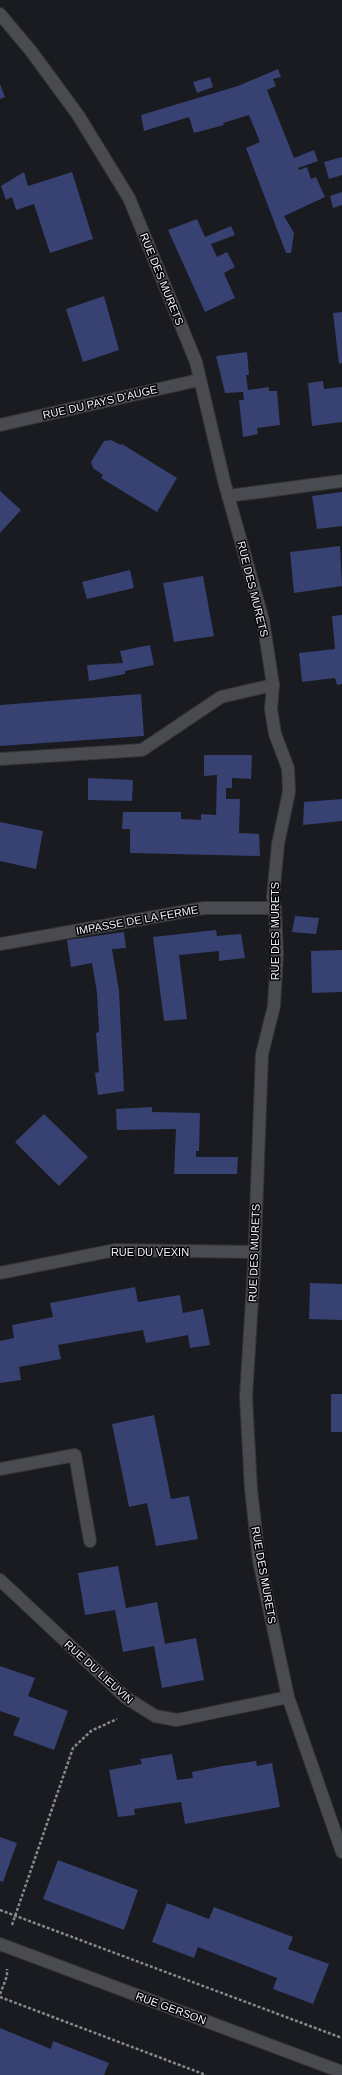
<svg xmlns="http://www.w3.org/2000/svg" width="342" height="2075" font-family="Helvetica,sans-serif">
<style>
.building{fill:#374172}
.lines{fill:none;stroke-linecap:round;stroke-linejoin:round}
.minor-casing{stroke:#343538;stroke-width:14}
.path{stroke:#88898e;stroke-width:2.5;stroke-dasharray:3 2;stroke-linecap:butt}
.minor{stroke:#4a4b51;stroke-width:12}
.labels{text-anchor:middle;dominant-baseline:central;stroke-width:3;stroke-linejoin:round;paint-order:stroke}
.street-label{font-size:11px;fill:#eff0f4;stroke:#050608}
</style>
<rect width="100%" height="100%" fill="#191b20"/>
<g class="building">
<polygon points="278,69 281,77 273,79 276,86 267,90 294,158 314,150 318,161 298,168 299,170 307,167 311,179 316,177 325,197 284,216 294,233 291,253 286,253 246,148 260,142 249,115 223,123 224,125 194,133 189,117 144,131 141,115 238,86"/>
<polygon points="210,77 213,87 197,93 193,82"/>
<polygon points="0,84 5,97 0,99"/>
<polygon points="342,157 342,175 329,179 324,162"/>
<polygon points="24,172 28,186 72,172 93,239 50,253 34,204 16,210 12,197 6,200 1,186"/>
<polygon points="342,192 342,205 333,208 330,196"/>
<polygon points="197,219 205,237 231,226 235,235 211,244 217,257 227,252 235,267 224,273 235,298 205,312 168,230"/>
<polygon points="104,296 119,350 83,362 66,309"/>
<polygon points="342,312 342,363 339,364 333,313"/>
<polygon points="247,352 249,375 246,375 248,390 269,387 269,391 277,391 280,425 257,428 258,434 243,437 239,400 244,400 243,392 225,393 216,356"/>
<polygon points="323,381 324,389 342,387 342,422 312,426 308,383"/>
<polygon points="111,440 121,445 122,444 177,478 157,512 101,478 103,475 93,468 91,462 104,441"/>
<polygon points="0,491 21,510 0,533"/>
<polygon points="342,492 342,526 317,529 312,496"/>
<polygon points="340,546 342,586 294,593 290,552"/>
<polygon points="130,570 134,588 87,599 82,582"/>
<polygon points="203,576 214,636 174,642 163,583"/>
<polygon points="342,615 342,684 337,685 335,678 302,682 299,653 335,649 332,616"/>
<polygon points="150,645 154,665 125,671 125,674 89,681 87,665 123,663 120,651"/>
<polygon points="141,694 144,736 0,746 0,705"/>
<polygon points="204,755 252,755 251,779 232,778 232,788 226,788 226,799 240,799 239,833 259,834 260,856 130,853 130,829 122,829 123,812 181,812 181,819 201,820 201,814 216,815 217,775 204,776"/>
<polygon points="88,778 133,780 132,801 88,800"/>
<polygon points="342,799 342,821 303,825 304,802"/>
<polygon points="0,822 43,831 36,869 0,861"/>
<polygon points="295,916 319,918 316,934 292,932"/>
<polygon points="216,930 217,936 241,934 245,958 219,961 219,951 179,955 187,1019 164,1021 153,937"/>
<polygon points="124,932 126,948 112,949 119,991 124,1091 98,1095 95,1073 99,1072 96,1033 99,1032 97,993 92,963 71,967 67,940"/>
<polygon points="342,950 342,992 312,993 311,951"/>
<polygon points="152,1107 152,1112 200,1113 199,1151 196,1151 196,1157 238,1157 237,1174 174,1174 176,1129 117,1130 116,1109"/>
<polygon points="44,1114 88,1157 59,1186 15,1142"/>
<polygon points="310,1283 342,1284 342,1320 309,1319"/>
<polygon points="135,1287 138,1302 180,1295 183,1313 203,1309 210,1345 190,1348 188,1335 146,1343 143,1330 102,1337 58,1345 61,1359 19,1367 21,1380 0,1383 0,1341 14,1338 12,1325 53,1317 50,1303"/>
<rect x="331" y="1394" width="11" height="38"/>
<polygon points="154,1415 171,1499 189,1496 198,1539 156,1546 147,1503 129,1507 112,1424"/>
<polygon points="118,1566 126,1608 157,1602 165,1644 196,1638 204,1680 162,1688 154,1646 123,1652 115,1610 85,1615 78,1573"/>
<polygon points="0,1666 35,1678 28,1696 68,1711 54,1750 13,1735 20,1718 0,1711"/>
<polygon points="172,1754 177,1780 193,1778 192,1772 223,1766 256,1761 257,1766 272,1763 280,1807 185,1824 181,1802 134,1809 135,1815 118,1817 109,1770 142,1764 140,1759"/>
<polygon points="0,1837 17,1843 3,1882 0,1881"/>
<polygon points="58,1860 138,1890 124,1930 43,1899"/>
<polygon points="167,1903 209,1919 214,1907 293,1937 288,1949 329,1964 313,2004 273,1989 277,1978 198,1947 194,1958 152,1942"/>
<polygon points="0,2028 51,2049 53,2041 109,2063 104,2075 0,2075"/>
</g>
<g class="lines">
<defs>
<g id="minor">
<polyline points="0,14 31,51 78,115 129,198 196,362 224,481 263,620 273,685 271,709 275,734 288,768 289,792 278,844 273,897 275,908 277,954 274,1006 262,1054 254,1267 246,1397 251,1489 259,1561 288,1697 342,1852"/>
<polyline points="0,425 199,380"/>
<polyline points="228,496 342,481"/>
<polyline points="0,759 142,750 221,697 273,685"/>
<polyline points="0,944 204,908 275,908"/>
<polyline points="0,1273 115,1250 255,1252"/>
<polyline points="0,1469 75,1455 90,1541"/>
<polyline points="0,1580 125,1697 155,1716 177,1720 288,1697"/>
<polyline points="0,1944 342,2072"/>
</g>
</defs>
<use href="#minor" class="minor-casing"/>
<g class="path">
<polyline points="0,1910 342,2038"/>
<polyline points="12,1925 73,1748 91,1731 117,1719"/>
<polyline points="0,1994 7,1976 7,1969"/>
<polyline points="0,1997 206,2075"/>
</g>
<use href="#minor" class="minor"/>
</g>
<g class="labels">
<g class="street-label">
<text transform="translate(162 279) rotate(68)">RUE DES MURETS</text>
<text transform="translate(100 402) rotate(-13)">RUE DU PAYS D'AUGE</text>
<text transform="translate(253 589) rotate(76)">RUE DES MURETS</text>
<text transform="translate(137 920) rotate(-10)">IMPASSE DE LA FERME</text>
<text transform="translate(275 931) rotate(-90)">RUE DES MURETS</text>
<text x="150" y="1252">RUE DU VEXIN</text>
<text transform="translate(254 1253) rotate(-88)">RUE DES MURETS</text>
<text transform="translate(264 1575) rotate(80)">RUE DES MURETS</text>
<text transform="translate(99 1672) rotate(42)">RUE DU LIEUVIN</text>
<text transform="translate(171 2008) rotate(20)">RUE GERSON</text>
</g>
</g>
</svg>
